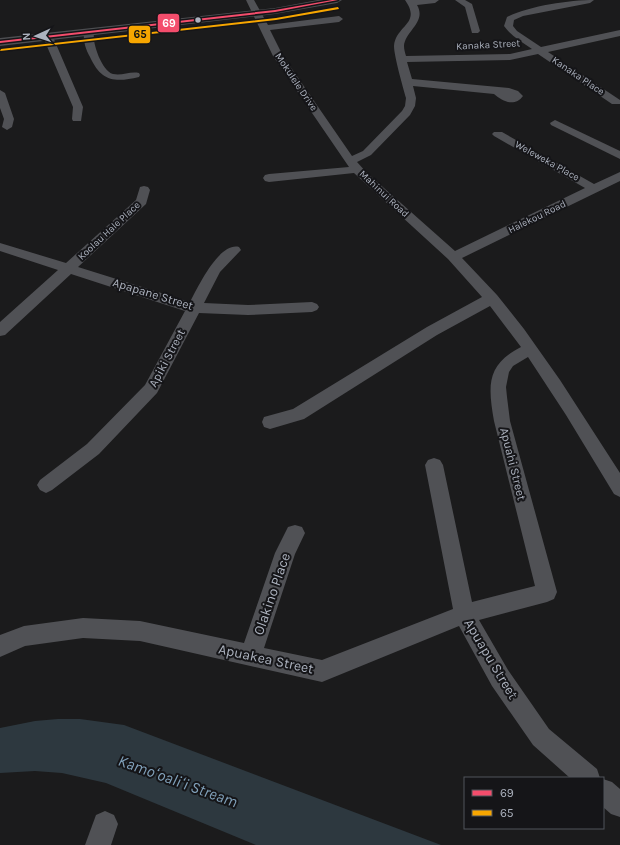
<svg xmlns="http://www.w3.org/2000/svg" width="620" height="845" font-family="Karla,sans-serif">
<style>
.water{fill:#2d383f}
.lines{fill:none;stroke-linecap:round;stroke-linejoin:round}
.minor{fill:#505155;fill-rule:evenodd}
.major{fill:#4d4e51;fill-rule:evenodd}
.bus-1-casing{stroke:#151518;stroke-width:3}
.bus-2-casing{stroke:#151518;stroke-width:3}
.bus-1{fill:#f44d6c;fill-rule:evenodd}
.bus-2{fill:#f7a600;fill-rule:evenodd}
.bus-dot{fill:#acb2be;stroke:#151518;stroke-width:1.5}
.labels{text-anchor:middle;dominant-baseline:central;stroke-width:4;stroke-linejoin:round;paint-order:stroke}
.far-street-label{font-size:10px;fill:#acb2be;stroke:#151518}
.street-label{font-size:12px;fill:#acb2be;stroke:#151518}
.near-street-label{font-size:14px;fill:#acb2be;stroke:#151518}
.near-water-label{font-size:16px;font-style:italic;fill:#81a1ba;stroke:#151518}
.line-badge{stroke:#151518;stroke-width:1.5}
.badge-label{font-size:11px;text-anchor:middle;font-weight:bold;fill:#fff}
.pale-badge-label{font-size:11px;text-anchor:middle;font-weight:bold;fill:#111}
</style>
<rect width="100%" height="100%" fill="#1b1b1c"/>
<polygon class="water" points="58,719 80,719 124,725 441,845 256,845 106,783 62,773 35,771 0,773 0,728 35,721"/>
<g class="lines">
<g class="minor">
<path d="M246,0H254L268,25L339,16L343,19L339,22L270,30L283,56L352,156L363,151L402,111L405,106L406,98C403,87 394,56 394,46C396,25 422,24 405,0H439L435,3L417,5C427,22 405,31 404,46C404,49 405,53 406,56L510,54L532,49C522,42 511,36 504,26L507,17C529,6 569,0 594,0L590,3L523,16L514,20L513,26L517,31L541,47L620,30V36L548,52L620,100V104H612L538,54L510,60L407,62L412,79L509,88L518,91L523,96C515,107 503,102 494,94L413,86L416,98L415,106L410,115L371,155L357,162L367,173L455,251L585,188L494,136L492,134L494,132H502L594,184L620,172V181L462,258L497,295L524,329L560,380L620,473V497L614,494L566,415L528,357L513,366L509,372L506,387L507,397L510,421L557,592L554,599L547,602L479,620L508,670L549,729L597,769L600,778H570L533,745L492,686L459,626L322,682L140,641L83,638L25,646L0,657V635L24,626L83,618L140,621L244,643L275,553L288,527L295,525L302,527L305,533L295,554L264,648L322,660L453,609L425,465L428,460L434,458L440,460L443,465L472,602L535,586L494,421C488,386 486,365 521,347L490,306L437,335L304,419L270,429L264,427L262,422L264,417L293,409L427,327L482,297L448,259L354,173L269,182L265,181L263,178L265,175L269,174L349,167L273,56Z"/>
<polygon points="455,0 465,0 472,4 480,31 478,33 472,33 465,7"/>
<path d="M89,30L94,33C92,43 102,71 113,74C122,76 130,71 139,73L140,75L139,77C114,83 101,81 90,57C86,50 83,41 84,33Z"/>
<polygon points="48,34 53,37 83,107 81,121 73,121 72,119 73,107 43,37"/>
<polygon points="0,90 5,93 14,119 12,127 7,130 2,127 4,119 0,108"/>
<polygon points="555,120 620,151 620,159 551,125 550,123"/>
<path d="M144,186L148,187L150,190L146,204L78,267L190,302C198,287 219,242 239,247L241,250L220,272L204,303L248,305L312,302L317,304L319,307L317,310L312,312L248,315L199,313L157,393L99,454L52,490L46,493L40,490L37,485L40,480L87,444L145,385L185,311L71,274L5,335L0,336V322L58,270L0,251V243L66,263L136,200L140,187Z"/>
<polygon points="603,779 612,782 620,789 620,817 611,814 603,807"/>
<polygon points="105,811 114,815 118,824 111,845 85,845 96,815"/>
</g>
<polygon class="major" points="318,0 342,0 337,3 275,14 0,46 0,38 275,8"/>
<defs>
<polygon id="bus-1" points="332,0 338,0 275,12 0,43 0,41 275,10"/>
<polygon id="bus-2" points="338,7 339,9 276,20 0,51 1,49 276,18"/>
</defs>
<use href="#bus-1" class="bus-1-casing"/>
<use href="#bus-2" class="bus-2-casing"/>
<use href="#bus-1" class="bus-1"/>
<use href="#bus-2" class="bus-2"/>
</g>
<circle class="bus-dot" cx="198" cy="20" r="3.5"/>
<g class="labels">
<g class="far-street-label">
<text transform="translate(488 45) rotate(-3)">Kanaka Street</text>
<text transform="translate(578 76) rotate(34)">Kanaka Place</text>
<text transform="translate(296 82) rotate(56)">Mokulele Drive</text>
<text transform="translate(547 161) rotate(29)">Weleweka Place</text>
<text transform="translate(384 194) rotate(43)">Mahinui Road</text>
<text transform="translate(537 217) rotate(-26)">Halekou Road</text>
<text transform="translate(109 231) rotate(-43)">Koolau Hale Place</text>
</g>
<g class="street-label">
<text transform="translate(153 294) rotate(17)">Apapane Street</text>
<text transform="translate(167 358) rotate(-62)">Apiki Street</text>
<text transform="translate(513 464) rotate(76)">Apuahi Street</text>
</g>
<g class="near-street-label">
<text transform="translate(272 594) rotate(-71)">Olakino Place</text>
<text transform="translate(266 659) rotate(12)">Apuakea Street</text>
<text transform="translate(491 659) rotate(59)">Apuapu Street</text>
</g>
<g class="near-water-label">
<text transform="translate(178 781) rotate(20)">Kamoʻoaliʻi Stream</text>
</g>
</g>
<g class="line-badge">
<rect x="157" y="13" width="23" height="20" rx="4" fill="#f44d6c"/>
<rect x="128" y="25" width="23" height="19" rx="4" fill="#f7a600"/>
</g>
<g class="badge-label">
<text x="169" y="27">69</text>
</g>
<g class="pale-badge-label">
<text x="140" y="38">65</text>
</g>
<rect x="464" y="777" width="140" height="52" fill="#151518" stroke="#51545a"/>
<rect x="472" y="790" width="20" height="6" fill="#f44d6c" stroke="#51545a"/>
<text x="500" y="797" font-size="12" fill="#acb2be">69</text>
<rect x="472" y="810" width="20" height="6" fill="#f7a600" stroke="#51545a"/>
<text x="500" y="817" font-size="12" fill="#acb2be">65</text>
<g transform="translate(36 36) rotate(267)" stroke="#151518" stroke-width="3" paint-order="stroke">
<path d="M0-3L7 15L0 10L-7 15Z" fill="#acb2be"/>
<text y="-6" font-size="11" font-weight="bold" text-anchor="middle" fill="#acb2be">N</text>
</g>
</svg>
